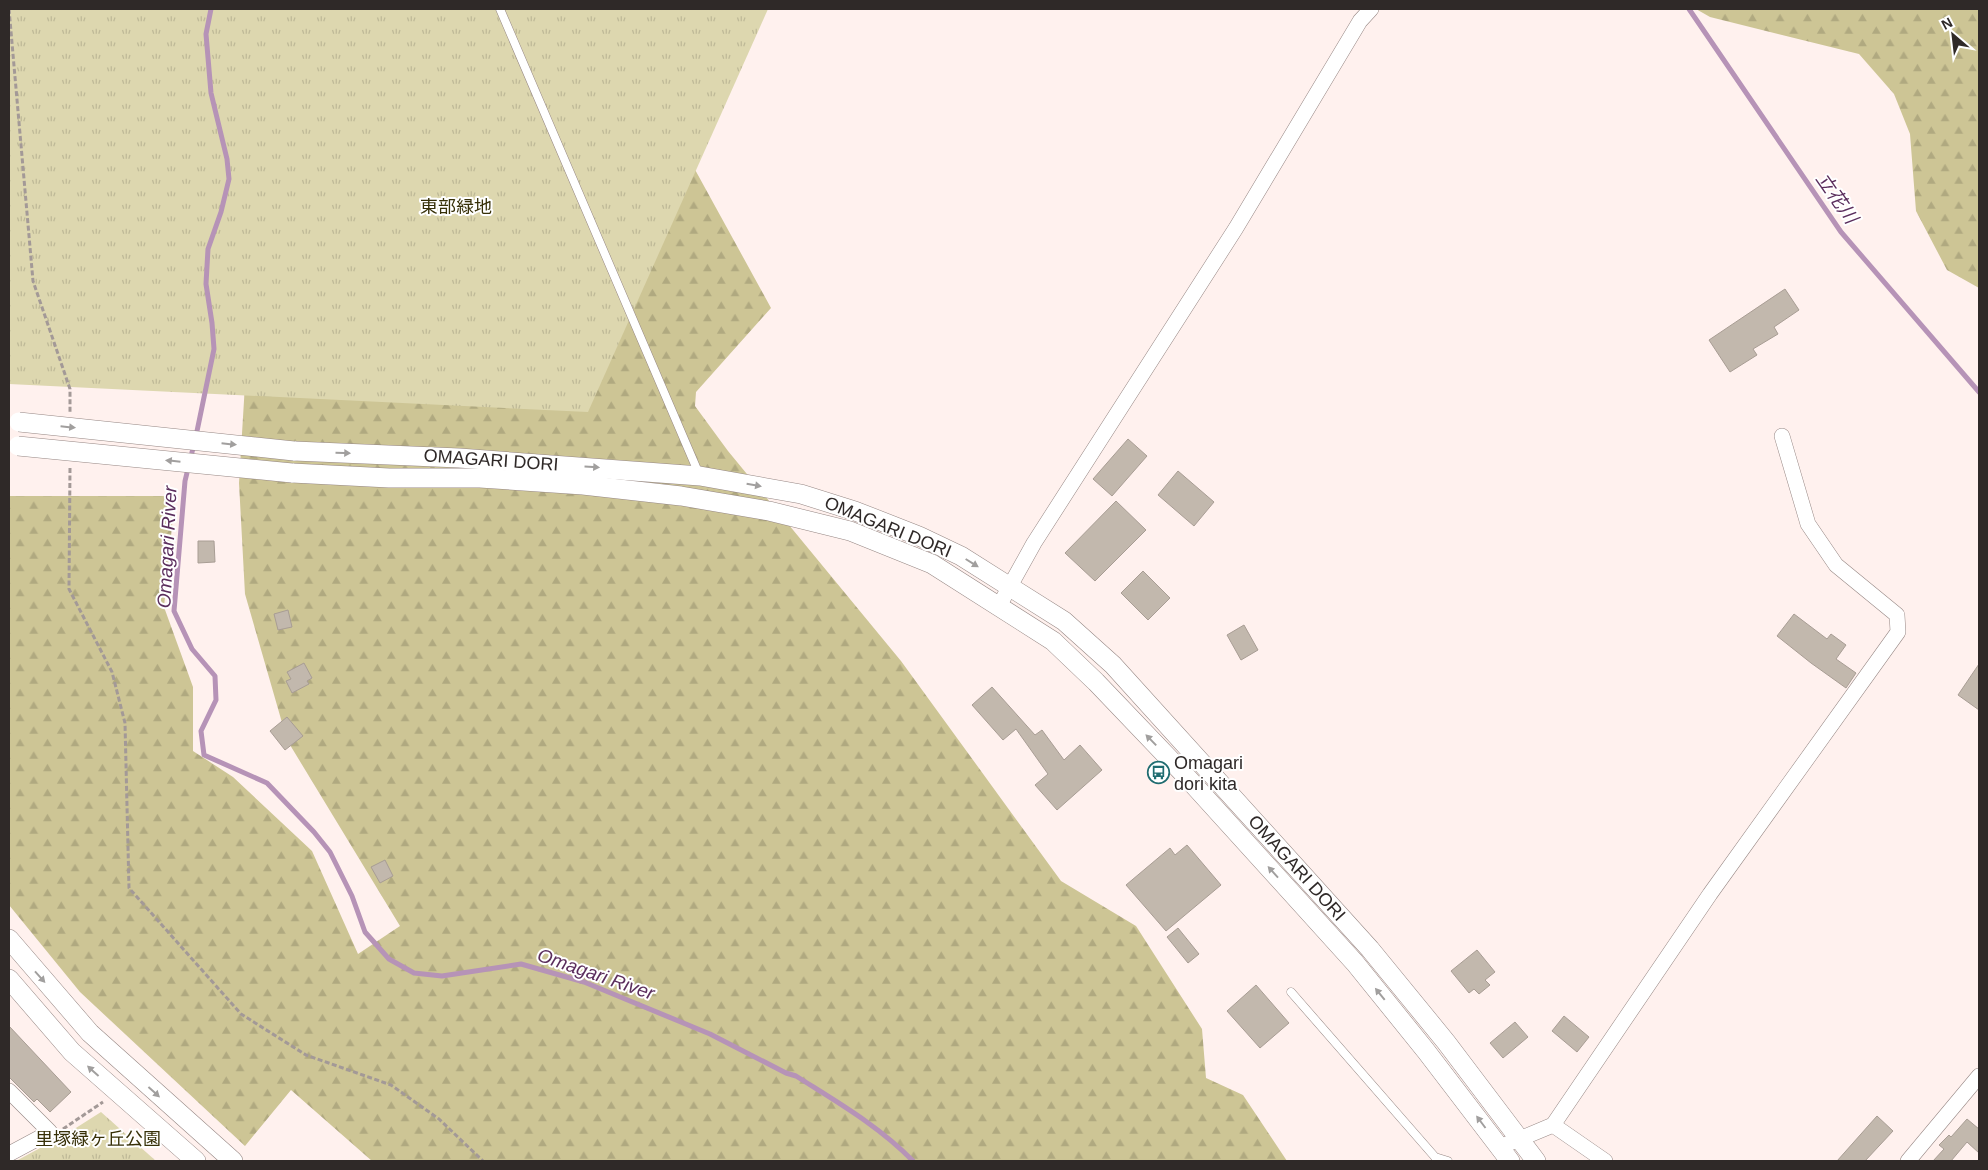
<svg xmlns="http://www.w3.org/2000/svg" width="1988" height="1170" font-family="Helvetica,'Noto Sans JP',sans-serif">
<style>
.forest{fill:url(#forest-firs)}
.park{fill:url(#park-tufts)}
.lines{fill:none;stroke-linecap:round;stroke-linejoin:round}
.stream{stroke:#b693b7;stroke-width:5}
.building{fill:#c2b8ad;stroke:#a89d94}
.service-casing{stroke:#968784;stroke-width:9}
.minor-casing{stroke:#968784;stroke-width:16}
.tertiary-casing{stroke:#968784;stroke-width:20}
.path{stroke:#a39997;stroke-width:3;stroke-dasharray:5 2.5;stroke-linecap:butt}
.service{stroke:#fff;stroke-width:8}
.minor{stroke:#fff;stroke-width:15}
.tertiary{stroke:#fff;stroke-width:19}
.tertiary-bridge-casing{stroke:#968784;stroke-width:20;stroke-linecap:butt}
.tertiary-bridge{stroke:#fff;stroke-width:19}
.oneway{fill:#a19f9e}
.labels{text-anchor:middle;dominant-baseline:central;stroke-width:4;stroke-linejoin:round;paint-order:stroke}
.park-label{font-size:18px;fill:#373008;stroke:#fff}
.street-label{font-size:18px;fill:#2f2928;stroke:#fff}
.poi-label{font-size:18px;fill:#2f2928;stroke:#fff;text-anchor:start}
.water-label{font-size:19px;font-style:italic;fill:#5b2e5d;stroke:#fff}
</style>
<defs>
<pattern id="forest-firs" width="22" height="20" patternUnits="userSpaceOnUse" patternTransform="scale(1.25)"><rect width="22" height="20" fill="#cdc595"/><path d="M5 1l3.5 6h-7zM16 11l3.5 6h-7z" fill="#b0a980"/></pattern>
<pattern id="park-tufts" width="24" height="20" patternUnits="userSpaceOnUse" patternTransform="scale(1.25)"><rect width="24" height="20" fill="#ddd7af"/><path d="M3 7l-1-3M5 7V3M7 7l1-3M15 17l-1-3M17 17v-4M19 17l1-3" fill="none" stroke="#beb997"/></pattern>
</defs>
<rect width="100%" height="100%" fill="#fff1ee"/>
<g class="forest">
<polygon points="1696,9 1979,9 1979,288 1947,270 1916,211 1910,134 1894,94 1859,54 1710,17"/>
<polygon points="665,115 771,308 696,392 695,406 728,451 901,661 1061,881 1136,926 1202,1029 1206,1078 1243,1095 1287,1161 372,1161 291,1090 245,1146 80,992 9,905 9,496 175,496 164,607 193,687 193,751 233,777 312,851 358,954 400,926 287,740 245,594 239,483 247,351"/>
</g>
<g class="park">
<polygon points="9,9 768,9 588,412 9,384"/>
<polygon points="101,1112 156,1161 16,1161 68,1133"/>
</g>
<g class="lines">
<g class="stream">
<polyline points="1689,9 1841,232 1979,392"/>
<polyline points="196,436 214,349 212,323 206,284 208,249 221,212 229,179 227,159 211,93 206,34 211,9"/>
<path d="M194,444L185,481L174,611L192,649L215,676L216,700L201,731L204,755L267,783L314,832L330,852L352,896L365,932L389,959L414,973L442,976L521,964L584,982L710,1034L786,1073L796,1076C837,1102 879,1126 913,1161"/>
</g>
</g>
<g class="building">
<polygon points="1785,289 1799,310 1774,327 1778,334 1753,349 1757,355 1730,372 1709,340"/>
<polygon points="1128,439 1147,456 1112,496 1093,479"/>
<polygon points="1178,471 1214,502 1194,526 1158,495"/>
<polygon points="1116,501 1146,530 1095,581 1065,553"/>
<polygon points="198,541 214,541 215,562 198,563"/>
<polygon points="1143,571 1170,598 1148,620 1121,593"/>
<polygon points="288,610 292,627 278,630 274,614"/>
<polygon points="1794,614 1827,639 1831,634 1846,645 1836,659 1856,673 1846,688 1811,663 1777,636"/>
<polygon points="1244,625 1258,650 1241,660 1227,635"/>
<polygon points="304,663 312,678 307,681 309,684 292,693 286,681 291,679 287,672"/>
<polygon points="1979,664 1979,710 1958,695"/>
<polygon points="992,687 1035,735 1042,730 1064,760 1080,745 1102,770 1057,810 1035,785 1048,774 1016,729 1003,740 972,705"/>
<polygon points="287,717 303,736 285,750 270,731"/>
<polygon points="1187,845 1221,885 1166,931 1126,885 1170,848 1175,855"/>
<polygon points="385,860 393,876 380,883 371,867"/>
<polygon points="1178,928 1199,954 1188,963 1167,937"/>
<polygon points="1477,950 1495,972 1485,980 1490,985 1479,994 1474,989 1469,993 1451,971"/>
<polygon points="1256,985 1289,1023 1260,1048 1227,1011"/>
<polygon points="1564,1016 1589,1037 1577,1052 1552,1031"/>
<polygon points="1515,1022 1528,1037 1503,1058 1490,1043"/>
<polygon points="9,1026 71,1092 50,1112 37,1099 34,1102 9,1077"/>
<polygon points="1877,1116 1893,1131 1865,1161 1837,1161"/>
<polygon points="1967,1119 1979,1129 1979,1153 1967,1142 1951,1161 1933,1161 1944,1149 1939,1145 1949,1135 1951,1137"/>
</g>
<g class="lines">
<defs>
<g id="service">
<polyline points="500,9 699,474"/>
<polyline points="1291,992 1435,1157 1448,1161"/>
</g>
<g id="minor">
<polyline points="999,606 1034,543 1236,228 1360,21 1371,9"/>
<polyline points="9,1091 50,1132 9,1154"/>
<polyline points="1553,1125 1605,1161"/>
<polyline points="1500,1147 1553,1125 1710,894 1898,632 1897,615 1836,565 1808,524 1782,436"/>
<polyline points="1908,1161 1979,1076"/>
</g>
<g id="tertiary">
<polyline points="294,451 459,458 700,476 801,494 855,511 919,536 961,556 1064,621 1113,665 1370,949 1446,1042 1536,1161"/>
<polyline points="292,473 389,478 480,478 583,485 681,496 769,511 850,531 932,564 1053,641 1096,682 1182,772 1355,963 1426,1051 1510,1161"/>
<polyline points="9,939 90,1033 233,1161"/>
<polyline points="9,979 72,1052 196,1161"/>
</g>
</defs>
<use href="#service" class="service-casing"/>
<use href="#minor" class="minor-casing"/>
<use href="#tertiary" class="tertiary-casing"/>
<g class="path">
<polyline points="9,9 33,281 70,389 70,412"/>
<polyline points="70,468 69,589 112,672 125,723 129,888 241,1014 306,1055 391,1085 439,1119 483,1161"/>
<polyline points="63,1129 103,1102"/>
</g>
<use href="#service" class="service"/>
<use href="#minor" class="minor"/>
<use href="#tertiary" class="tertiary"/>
<defs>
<g id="tertiary-bridge">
<polyline points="19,422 294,451"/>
<polyline points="18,446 292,473"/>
</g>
</defs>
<use href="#tertiary-bridge" class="tertiary-bridge-casing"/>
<use href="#tertiary-bridge" class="tertiary-bridge"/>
</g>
<defs><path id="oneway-solid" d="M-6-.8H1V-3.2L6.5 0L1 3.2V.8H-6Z" transform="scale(1.25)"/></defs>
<g class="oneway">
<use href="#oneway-solid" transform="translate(68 427) rotate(6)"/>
<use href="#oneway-solid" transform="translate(229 444) rotate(6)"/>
<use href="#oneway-solid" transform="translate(343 453) rotate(2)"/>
<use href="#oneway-solid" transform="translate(173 461) rotate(-174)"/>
<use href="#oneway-solid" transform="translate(592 467) rotate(4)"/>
<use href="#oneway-solid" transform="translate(754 485) rotate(10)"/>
<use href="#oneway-solid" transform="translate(972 563) rotate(32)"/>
<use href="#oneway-solid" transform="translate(1151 740) rotate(-134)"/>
<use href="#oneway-solid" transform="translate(1273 872) rotate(-132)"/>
<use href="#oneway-solid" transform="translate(40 977) rotate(48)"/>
<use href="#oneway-solid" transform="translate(1380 994) rotate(-129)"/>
<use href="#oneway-solid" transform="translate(93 1071) rotate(-138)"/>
<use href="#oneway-solid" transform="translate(154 1092) rotate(42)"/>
<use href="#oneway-solid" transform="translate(1481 1122) rotate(-127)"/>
</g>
<defs>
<symbol id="bus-ring" viewBox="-11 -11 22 22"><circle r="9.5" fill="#fff" stroke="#206c70" stroke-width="1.5"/><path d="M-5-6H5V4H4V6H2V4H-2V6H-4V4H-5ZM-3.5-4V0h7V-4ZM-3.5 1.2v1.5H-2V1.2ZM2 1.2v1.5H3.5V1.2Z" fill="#206c70"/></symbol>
</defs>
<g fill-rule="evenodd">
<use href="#bus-ring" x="1146" y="760" width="25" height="25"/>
</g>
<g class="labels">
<g class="park-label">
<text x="456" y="207">東部緑地</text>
<text x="98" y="1139">里塚緑ヶ丘公園</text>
</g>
<g class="street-label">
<text transform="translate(491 460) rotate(4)">OMAGARI DORI</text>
<text transform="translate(888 527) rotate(22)">OMAGARI DORI</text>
<text transform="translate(1297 868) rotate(48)">OMAGARI DORI</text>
</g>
<g class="poi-label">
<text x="1174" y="763">Omagari<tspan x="1174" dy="21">dori kita</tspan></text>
</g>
<g class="water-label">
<text transform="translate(1837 198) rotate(55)">立花川</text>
<text transform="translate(167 547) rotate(-87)">Omagari River</text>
<text transform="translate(596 974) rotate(19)">Omagari River</text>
</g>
</g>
<rect width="1988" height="1170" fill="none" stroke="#2f2928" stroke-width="20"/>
<g transform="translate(1953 35) rotate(332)" stroke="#ffffff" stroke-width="4" paint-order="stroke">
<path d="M0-4L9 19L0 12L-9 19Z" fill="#2f2928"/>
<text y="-8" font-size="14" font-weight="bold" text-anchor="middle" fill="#2f2928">N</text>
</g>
</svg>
